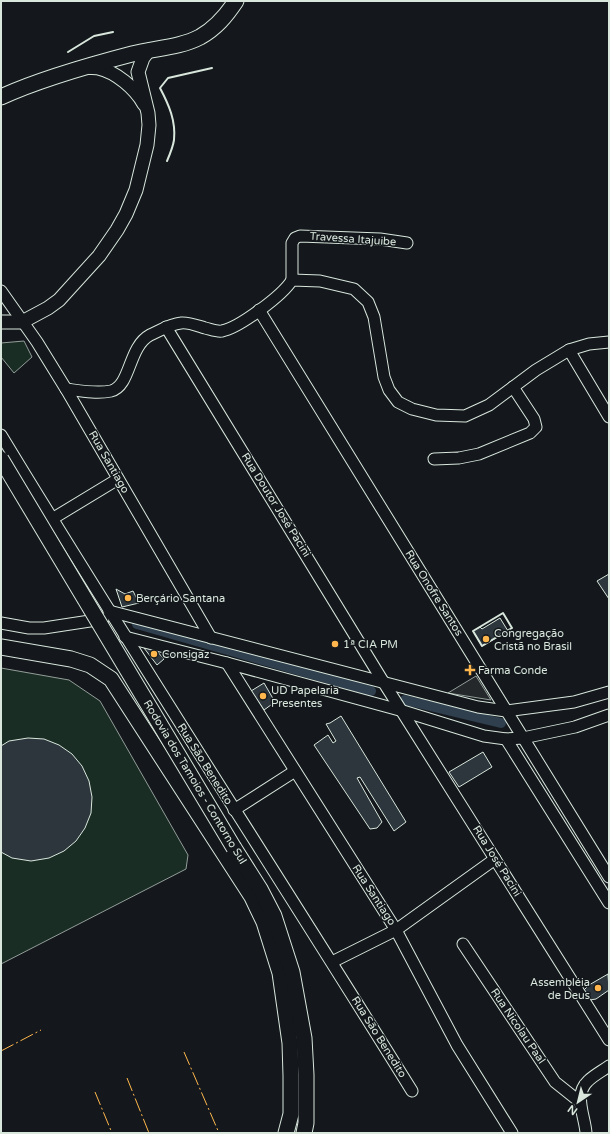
<svg xmlns="http://www.w3.org/2000/svg" width="610" height="1134" font-family="'Varela Round',sans-serif">
<style>
.green{fill:#1a2d24;stroke:#939e99}
.parking{fill:#24282b;stroke:#939e99}
.lines{fill:none;stroke-linecap:round;stroke-linejoin:round}
.canal{stroke:#2f3f4d;stroke-width:10}
.building{fill:#2c363c;stroke:#d8e6dc}
.minor-casing{stroke:#d8e6dc;stroke-width:13}
.major-casing{stroke:#d8e6dc;stroke-width:15}
.highway-casing{stroke:#d8e6dc;stroke-width:17}
.minor{stroke:#14181c;stroke-width:11}
.major{stroke:#14181c;stroke-width:13}
.highway{stroke:#14181c;stroke-width:15}
.highway-bridge-casing{stroke:#d8e6dc;stroke-width:17;stroke-linecap:butt}
.highway-bridge{stroke:#14181c;stroke-width:15}
.wall{stroke:#d8e6dc;stroke-width:2}
.power{stroke:#ffb74d;stroke-width:1;stroke-dasharray:14 3 2 3;stroke-linecap:butt}
.poi-dot{fill:#ffb74d;stroke:#14181c;stroke-width:1.5}
.labels{text-anchor:middle;dominant-baseline:central;stroke-width:3;stroke-linejoin:round;paint-order:stroke}
.street-label{font-size:11px;fill:#d8e6dc;stroke:#14181c}
.poi-label{font-size:11px;fill:#d8e6dc;stroke:#14181c;text-anchor:start}
</style>
<rect width="100%" height="100%" fill="#14181c"/>
<g class="green">
<polygon points="24,341 32,357 14,373 1,357 1,343"/>
<polygon points="1,668 69,680 100,701 188,855 186,869 1,964"/>
</g>
<polygon class="parking" points="476,676 491,700 448,693"/>
<g class="lines">
<g class="canal">
<polyline points="137,624 371,691"/>
<polyline points="405,700 501,723"/>
</g>
</g>
<g class="building">
<polygon points="609,574 609,599 597,581"/>
<polygon points="116,589 125,594 133,591 139,603 122,607"/>
<polygon points="500,618 508,631 482,646 473,631 480,627 482,629"/>
<polygon points="144,648 155,649 164,659 157,665"/>
<polygon points="264,683 275,702 264,710 251,691"/>
<polygon points="341,716 406,822 394,831 360,777 357,778 382,822 377,828 370,829 314,745 328,735 333,743 336,741 326,724 330,723"/>
<polygon points="28,738 44,739 59,745 72,754 82,766 89,781 92,797 91,813 85,828 76,841 64,851 49,858 31,861 12,858 1,852 1,746 9,741"/>
<polygon points="483,752 492,767 459,787 449,772"/>
<polygon points="608,974 609,990 596,999 590,1000 583,991 589,985"/>
</g>
<g class="lines">
<defs>
<g id="minor">
<polyline points="292,280 292,243 295,238 300,236 380,239 407,243"/>
<polyline points="1,291 37,342 66,389 211,638"/>
<polyline points="259,310 609,877"/>
<polyline points="166,327 384,683 609,1040"/>
<polyline points="569,350 609,417"/>
<path d="M66,389C81,391 97,394 111,391C131,386 128,347 150,335C159,331 170,324 181,323C188,322 198,326 205,328C210,329 217,332 222,331C239,328 283,295 292,280L320,281L354,289L368,302L374,317L384,377L389,390L398,402L412,409L436,415L465,416L489,405L536,370L569,350L589,344L609,342"/>
<path d="M1,435C135,656 276,872 412,1091"/>
<polyline points="434,459 459,458 479,454 530,433 536,427 534,419 513,387"/>
<polyline points="52,519 118,479"/>
<polyline points="109,611 478,707 506,711 574,702 609,692"/>
<polyline points="1,623 29,628 44,628 103,619"/>
<polyline points="125,637 227,663 403,711 484,736 506,739 523,738 575,727 609,715"/>
<polyline points="227,663 396,930 457,1045 512,1133"/>
<polyline points="506,739 609,903"/>
<polyline points="234,810 295,771"/>
<polyline points="463,944 555,1082 580,1102"/>
<polyline points="332,962 396,930 495,859"/>
<path d="M586,1133C585,1116 573,1095 588,1081C594,1075 602,1071 609,1066"/>
</g>
<g id="major">
<path d="M85,67C89,68 94,67 98,68C116,72 135,88 144,104"/>
<polyline points="1,322 22,322 48,308 59,300 99,256 117,230 126,214 136,190 147,145 149,125 148,113 138,72 143,58 149,50"/>
</g>
<g id="highway">
<path d="M1,97C40,79 90,65 132,54C154,48 179,48 200,37C216,28 226,16 236,1"/>
<polyline points="1,647 71,659 90,665 111,679 252,897 264,922 280,973 290,1043 291,1076 291,1114 286,1133"/>
<polyline points="234,848 260,889 274,916 292,972 304,1038 306,1075 306,1123 304,1133"/>
</g>
</defs>
<use href="#minor" class="minor-casing"/>
<use href="#major" class="major-casing"/>
<use href="#highway" class="highway-casing"/>
<use href="#minor" class="minor"/>
<use href="#major" class="major"/>
<use href="#highway" class="highway"/>
<defs>
<polyline id="highway-bridge" points="1,459 234,848"/>
</defs>
<use href="#highway-bridge" class="highway-bridge-casing"/>
<use href="#highway-bridge" class="highway-bridge"/>
<g class="wall">
<polyline points="68,52 94,36 113,32"/>
<path d="M167,161C170,154 173,147 174,140C176,121 169,105 160,88L168,78L212,68"/>
<polygon points="503,613 512,628 482,646 473,631"/>
</g>
<g class="power">
<polyline points="1,1051 41,1030"/>
<polyline points="184,1052 219,1133"/>
<polyline points="127,1078 149,1133"/>
<polyline points="95,1092 112,1133"/>
</g>
</g>
<g class="poi-dot">
<circle cx="128" cy="598" r="4"/>
<circle cx="486" cy="639" r="4"/>
<circle cx="335" cy="644" r="4"/>
<circle cx="154" cy="654" r="4"/>
<path d="M468 664h4v4h4v4h-4v4h-4v-4h-4v-4h4z"/>
<circle cx="263" cy="696" r="4"/>
<circle cx="598" cy="988" r="4"/>
</g>
<g class="labels">
<g class="street-label">
<text transform="translate(353 239) rotate(4)">Travessa Itajuibe</text>
<text transform="translate(109 462) rotate(60)">Rua Santiago</text>
<text transform="translate(276 505) rotate(58)">Rua Doutor José Pacini</text>
<text transform="translate(434 593) rotate(58)">Rua Onofre Santos</text>
<text transform="translate(205 764) rotate(58)">Rua São Benedito</text>
<text transform="translate(195 782) rotate(59)">Rodovia dos Tamoios - Contorno Sul</text>
<text transform="translate(497 861) rotate(58)">Rua José Pacini</text>
<text transform="translate(374 895) rotate(57)">Rua Santiago</text>
<text transform="translate(518 1026) rotate(56)">Rua Nicolau Paal</text>
<text transform="translate(379 1037) rotate(58)">Rua São Benedito</text>
</g>
<g class="poi-label">
<text x="136" y="598">Berçário Santana</text>
<text x="494" y="633">Congregação<tspan x="494" dy="13">Cristã no Brasil</tspan></text>
<text x="343" y="644">1ª CIA PM</text>
<text x="162" y="654">Consigaz</text>
<text x="478" y="670">Farma Conde</text>
<text x="271" y="690">UD Papelaria<tspan x="271" dy="13">Presentes</tspan></text>
<text x="590" y="982" text-anchor="end">Assembléia<tspan x="590" dy="13">de Deus</tspan></text>
</g>
</g>
<rect width="610" height="1134" fill="none" stroke="#d8e6dc" stroke-width="4"/>
<g transform="translate(578 1102) rotate(215)" stroke="#14181c" stroke-width="3" paint-order="stroke">
<path d="M0-3L7 15L0 10L-7 15Z" fill="#d8e6dc"/>
<text y="-6" font-size="11" font-weight="bold" text-anchor="middle" fill="#d8e6dc">N</text>
</g>
</svg>
